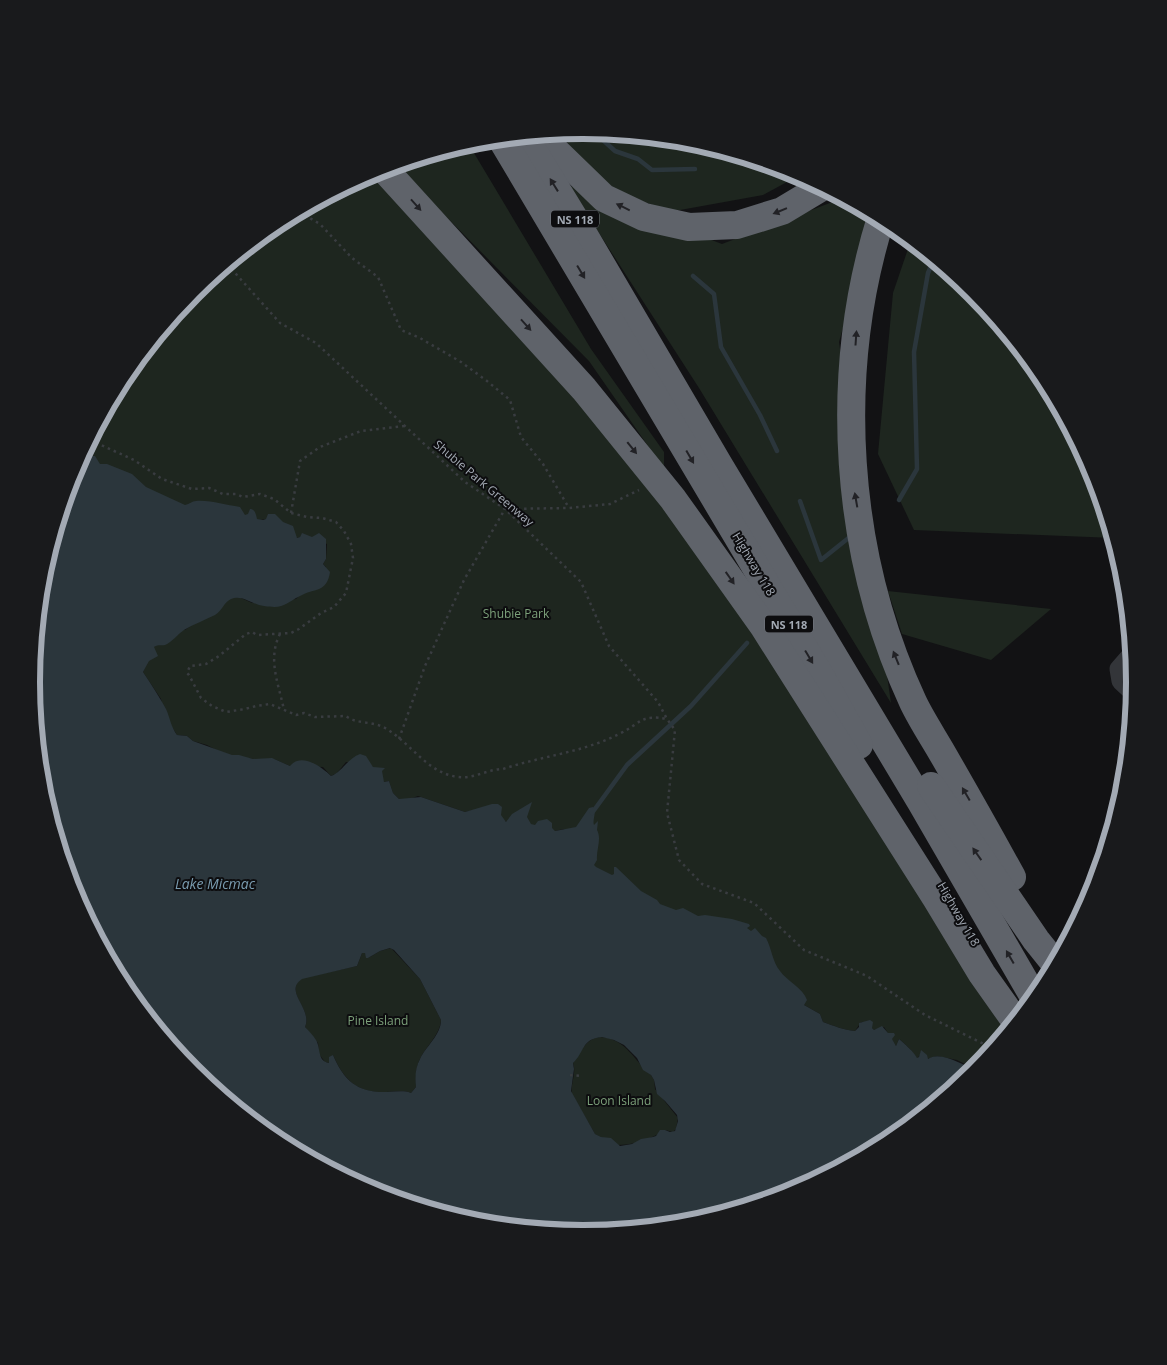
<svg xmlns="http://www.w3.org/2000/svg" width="1167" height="1365" font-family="'Open Sans',sans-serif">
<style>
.green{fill:#1e261f}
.water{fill:#2b363c;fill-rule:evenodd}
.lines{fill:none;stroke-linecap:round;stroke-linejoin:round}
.stream{stroke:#2b363c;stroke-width:4.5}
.path{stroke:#393c40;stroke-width:2.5;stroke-dasharray:2.5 4;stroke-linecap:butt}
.minor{stroke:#333539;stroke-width:19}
.highway{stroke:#5f636a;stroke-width:28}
.oneway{fill:#222226}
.labels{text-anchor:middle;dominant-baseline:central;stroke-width:4;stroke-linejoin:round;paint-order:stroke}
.shield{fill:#0d0d0f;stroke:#767b82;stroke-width:1}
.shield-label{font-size:11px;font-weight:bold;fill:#a3aab4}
.street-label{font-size:12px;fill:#a3aab4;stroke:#0d0d0f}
.park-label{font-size:12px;fill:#7ca07a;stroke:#0d0d0f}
.water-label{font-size:14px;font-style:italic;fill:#7a9cb0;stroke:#0d0d0f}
.rim{fill:none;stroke:#a3aab4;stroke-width:6}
</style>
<rect width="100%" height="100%" fill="#121214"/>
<g class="green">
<polygon points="584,130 692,141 800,175 763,195 669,212 616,190 579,158 560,133"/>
<polygon points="468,143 591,349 664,452 664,469 589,361 395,165"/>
<path d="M372,172L627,436L1010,1029L977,1070L957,1060L937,1056L927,1059L920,1052V1055L917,1059C915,1053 904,1043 899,1039L896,1046L884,1027L874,1030L866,1022H861L855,1031C844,1030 834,1026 823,1022L820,1014L804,1005L614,914L564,829L555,831L507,822L479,809L465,812L418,796L407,800L399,799L393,793L389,781L384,782L371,765L346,762L337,773L331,776L323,767L290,766L274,759H253L226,755L207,745L193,741L187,736L177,735L172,727L166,724L161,699L143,672L154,647L167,630H185L229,598L239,597L252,603L296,599L326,567L323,564L326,559L327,544L302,534L300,537L297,538L266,519L260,520L178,506L86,458L83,459L84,451L124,375L193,292L277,223Z"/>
<polygon points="568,185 722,244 843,198 875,215 839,342 891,703 699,388"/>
<polygon points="911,240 974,292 1043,376 1094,471 1114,538 914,530 878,454 893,293"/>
<polygon points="888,591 1051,609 991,660 902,634"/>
<path d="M391,948L420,979L441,1020C440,1035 426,1046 420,1059C415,1068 416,1078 416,1087L411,1093C403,1090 395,1092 387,1092C358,1094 344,1080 333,1055L329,1063L325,1062L319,1054L318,1043L305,1027C313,1008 283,993 302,978L357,966L362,953H365L368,958L380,951Z"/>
<path d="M600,1037C626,1038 634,1061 651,1075L654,1080L655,1089L678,1118L676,1129L673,1132L665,1130C651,1139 634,1145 617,1145C611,1137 603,1140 595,1134L572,1094C570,1084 577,1073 573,1063C581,1052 585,1039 600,1037Z"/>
</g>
<path class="water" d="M85,450L83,459L90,456H95L100,464H107L132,474L146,487L185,505C190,504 192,501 196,501C211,500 225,505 240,507L245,515L248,514L250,509C255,509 256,514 257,519L263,520L266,519L268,514H275L283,522L293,526L297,538L300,537L302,533L312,537L319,533L326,539V559L323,564L330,572C327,593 314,588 300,596C284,604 285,609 264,606C253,605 242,594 231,599C224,602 222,611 215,615C205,620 194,624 184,630C178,634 172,642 165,645C161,646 159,644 154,647L158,656L149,661L143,672C151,684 159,696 166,709C170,718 171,727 177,735L187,736L193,741L232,755H239L253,759L272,758L290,766C292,764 294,762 297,761C308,757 324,769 331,776C342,772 348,758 360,754L366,756L373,767L385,768L382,771L384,782L389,781L393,793L399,799L421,797L465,812L492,804H498L502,807L501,815L506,822L512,814L532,802L527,817L531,824L535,825L538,821L547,819L552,823V828L555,831L576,827L589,808L593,807C597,813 592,820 594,825L598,821L597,830C602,839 596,850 597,860L594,865L596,867L612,875L614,874V867H616L641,891L657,900L660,904L676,910L683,908L698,916L705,915L732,919L749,924L750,926L747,928L751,931L755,928L762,936L766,938C772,949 772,961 780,971C787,981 803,988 807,1000L804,1005L820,1014L823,1022C834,1026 844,1030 855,1031L859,1027V1023L870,1020L873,1022L872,1028L874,1030L882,1026L888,1033H894L895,1035L892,1039L896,1046L899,1039C904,1043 915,1053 917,1058L919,1057L921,1050L927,1055L928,1059C941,1050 963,1066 977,1070L890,1142L795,1193L691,1224L583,1235L475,1224L372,1193L276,1142L193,1073L124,989L73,894L42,790L31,682L42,574L73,471ZM390,948L394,950L420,979L441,1020C441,1035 426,1046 420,1059C415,1068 415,1078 416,1087L411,1093C403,1090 395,1092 387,1092C358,1093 344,1081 333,1055L329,1057V1063C317,1061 321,1048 316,1040C313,1035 309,1031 305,1027C313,1008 283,992 302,979L357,966L362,953H365L366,958H368L380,951ZM602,1037L614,1040L624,1045L637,1058L643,1070L651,1075L654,1080L657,1094L665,1101L677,1115L678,1121L675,1131L670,1132L665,1130H660L656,1136L653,1137L641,1139L632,1144L620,1146L611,1138L601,1137L595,1134L571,1091L574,1069L573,1063C585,1052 581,1039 602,1037Z"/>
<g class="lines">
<g class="stream">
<polyline points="593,131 615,151 638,159 652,170 695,169"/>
<polyline points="693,276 714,294 721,347 760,415 777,451"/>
<polyline points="899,500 917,469 914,352 928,273 934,259"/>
<polyline points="800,501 821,560 851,536"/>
<polyline points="592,813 627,765 691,706 747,643"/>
<polyline points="973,1069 979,1066"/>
</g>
<g class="path">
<polyline points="299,212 320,224 352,258 378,277 401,330 420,338 461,362 487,381 510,400 521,437 543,464 569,508"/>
<polyline points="227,264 280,323 316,343 465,482 505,509 581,582 609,646 658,702 667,719 675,730 667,813 679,860 702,884 754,903 804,950 867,976 925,1015 994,1049"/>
<path d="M90,440L134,460L162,479L192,489L209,488L223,494H236L243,497L260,494L274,499L291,513L307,517L322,518L336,522L344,531L351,544L353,558L346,593L334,607L321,613L299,629L291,633L257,635L252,632L246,634L219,656L206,664L190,666L187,673L189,675L201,698L212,706L226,712L245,709L256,706L270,704L296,715L304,713L315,717L346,716C355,724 373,721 385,728C411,743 427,773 458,777C474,779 488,769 503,769C542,756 585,752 621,733C641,723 641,714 667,719"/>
<polyline points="291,513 300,461 320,447 361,431 405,426"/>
<path d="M280,634C267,659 279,685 284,710"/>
<polyline points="399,739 425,666 464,580 505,509 569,508 610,504 639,490"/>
<polyline points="570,1075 581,1076"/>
</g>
<polyline class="minor" points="1133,653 1119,669 1121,681 1135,694"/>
<g class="highway">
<polyline points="539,135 604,198 644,217 689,227 737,225 782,211 822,187"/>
<polyline points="524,136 574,218 719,465 921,802 1035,999"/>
<polyline points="501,138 821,677 859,745"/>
<polyline points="384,169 584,389 673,499 764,627 936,898 982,974 1016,1022"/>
<path d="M881,218C832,375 844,553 913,702C922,721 935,740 945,758C968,798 990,837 1012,877"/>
<polyline points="931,786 1036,940 1056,965"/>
</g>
</g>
<defs><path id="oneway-solid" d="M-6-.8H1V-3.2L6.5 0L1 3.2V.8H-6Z" transform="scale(1.25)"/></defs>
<g class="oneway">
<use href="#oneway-solid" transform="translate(554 185) rotate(-122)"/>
<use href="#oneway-solid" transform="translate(416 205) rotate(48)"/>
<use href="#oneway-solid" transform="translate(623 207) rotate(-154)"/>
<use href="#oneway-solid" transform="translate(780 211) rotate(158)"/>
<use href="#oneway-solid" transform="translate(581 272) rotate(59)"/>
<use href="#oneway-solid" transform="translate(526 325) rotate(48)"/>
<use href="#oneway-solid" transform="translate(856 338) rotate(-86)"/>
<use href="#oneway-solid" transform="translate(632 448) rotate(51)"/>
<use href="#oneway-solid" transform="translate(690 457) rotate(60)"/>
<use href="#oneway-solid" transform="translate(856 500) rotate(-100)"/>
<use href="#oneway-solid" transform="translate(730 578) rotate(55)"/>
<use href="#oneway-solid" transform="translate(809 657) rotate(59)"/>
<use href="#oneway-solid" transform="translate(896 658) rotate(-112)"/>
<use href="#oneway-solid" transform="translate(966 794) rotate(-120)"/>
<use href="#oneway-solid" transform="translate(977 854) rotate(-125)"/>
<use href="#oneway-solid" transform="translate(1010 957) rotate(-120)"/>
</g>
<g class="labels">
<g class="shield">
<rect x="551" y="210.5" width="48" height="17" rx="4"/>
<rect x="765" y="615.5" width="48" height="17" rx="4"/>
</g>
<g class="shield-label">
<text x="575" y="219">NS 118</text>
<text x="789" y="624">NS 118</text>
</g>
<g class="street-label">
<text transform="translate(484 483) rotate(40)">Shubie Park Greenway</text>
<text transform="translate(754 564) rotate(59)">Highway 118</text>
<text transform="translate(959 914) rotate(60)">Highway 118</text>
</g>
<g class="park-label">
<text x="516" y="613">Shubie Park</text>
<text x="378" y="1020">Pine Island</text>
<text x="619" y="1100">Loon Island</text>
</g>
<g class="water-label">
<text x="215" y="883">Lake Micmac</text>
</g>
</g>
<path d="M0 0H1167V1365H0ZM40 682a543 543 0 1 1 1086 0a543 543 0 1 1-1086 0Z" fill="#191a1c" fill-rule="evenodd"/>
<path class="rim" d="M40 682a543 543 0 1 1 1086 0a543 543 0 1 1-1086 0Z"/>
</svg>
